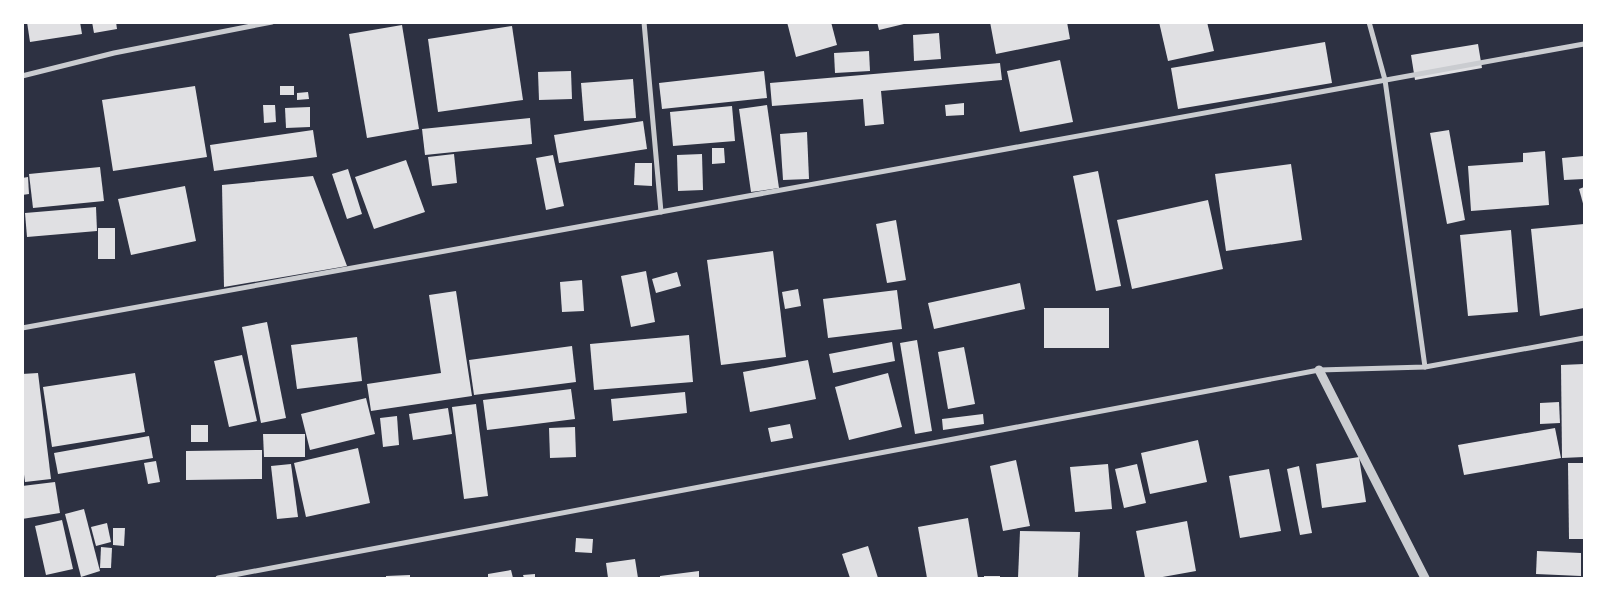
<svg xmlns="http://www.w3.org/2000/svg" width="1607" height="601" font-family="Merriweather,serif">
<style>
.building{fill:#e0e0e3}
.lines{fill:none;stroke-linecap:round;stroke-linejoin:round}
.minor{stroke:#caccd0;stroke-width:5}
.tertiary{stroke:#caccd0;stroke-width:9}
</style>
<rect width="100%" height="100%" fill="#2d3142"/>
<g class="building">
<polygon points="27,22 80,22 82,34 30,42"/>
<polygon points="92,22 116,22 117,29 94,33"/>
<polygon points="787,22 831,22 837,45 796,57"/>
<polygon points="877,22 908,22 908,23 879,30"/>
<polygon points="990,22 1067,22 1070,39 996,54"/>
<polygon points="1159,22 1207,22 1214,51 1168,61"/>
<polygon points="402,25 419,129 367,138 349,34"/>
<polygon points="512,26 523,100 438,112 428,39"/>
<polygon points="939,33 941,59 914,61 913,35"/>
<polygon points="1325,42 1332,83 1178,109 1171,68"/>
<polygon points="1478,44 1482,68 1415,80 1411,55"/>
<polygon points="869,51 870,71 835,73 834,53"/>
<polygon points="1060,60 1073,122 1020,132 1007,71"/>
<polygon points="1000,63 1002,80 881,91 884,124 865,126 863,99 772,106 770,83"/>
<polygon points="571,71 572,99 539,100 538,72"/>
<polygon points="764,71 767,98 662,109 659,83"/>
<polygon points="633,79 636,118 584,121 581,83"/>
<polygon points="195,86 207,157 113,171 102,100"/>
<rect x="280" y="86" width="14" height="9"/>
<polygon points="308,92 309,99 297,100 297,93"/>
<polygon points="964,103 964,115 946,116 945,105"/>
<polygon points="263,105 275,105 276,122 264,123"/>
<polygon points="767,105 779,188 751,192 739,109"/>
<polygon points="732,106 735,141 673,146 670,112"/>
<polygon points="310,107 310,127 286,128 285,108"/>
<polygon points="530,118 532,144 425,155 422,129"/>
<polygon points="643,121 647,149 559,163 554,135"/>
<polygon points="313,130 317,157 214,171 210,145"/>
<polygon points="1449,130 1465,220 1447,224 1430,133"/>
<polygon points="807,132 809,179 783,180 780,134"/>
<polygon points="712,148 724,148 725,163 712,164"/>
<polygon points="1545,151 1549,205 1471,211 1468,166 1523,162 1523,153"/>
<polygon points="454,154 457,183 432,186 428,157"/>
<polygon points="702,154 703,190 678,191 677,155"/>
<polygon points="553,155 564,206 546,210 536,158"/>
<polygon points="1584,156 1584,179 1564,180 1562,158"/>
<polygon points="406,160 425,212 374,229 355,177"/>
<polygon points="635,163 652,163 652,186 634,185"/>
<polygon points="1291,164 1302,240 1226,251 1215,174"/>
<polygon points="100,167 104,201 33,208 29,174"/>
<polygon points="348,169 362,214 347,219 332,174"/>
<polygon points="1098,171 1121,286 1096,291 1073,176"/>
<polygon points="313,176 347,266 224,287 222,185"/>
<polygon points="28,177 29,194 22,195 22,178"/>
<polygon points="185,186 196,241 131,255 118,199"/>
<polygon points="1584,187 1584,207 1579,189"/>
<polygon points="1208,200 1223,269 1132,289 1117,220"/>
<polygon points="96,207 97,231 27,237 25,213"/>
<polygon points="896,220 906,280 887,283 876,224"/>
<polygon points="1584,224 1584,308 1540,316 1531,229"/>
<rect x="98" y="228" width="17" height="31"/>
<polygon points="1511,230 1518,312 1468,316 1460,235"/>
<polygon points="773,251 786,357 721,365 707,260"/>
<polygon points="646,271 655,322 631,327 621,276"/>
<polygon points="677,272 681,286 656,293 652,279"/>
<polygon points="582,280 584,311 562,312 560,282"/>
<polygon points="1020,283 1025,309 934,329 928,303"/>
<polygon points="798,289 801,306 785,309 782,292"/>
<polygon points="897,290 902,329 828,338 823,299"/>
<polygon points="456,291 472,396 371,411 367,384 441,373 429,295"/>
<rect x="1044" y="308" width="65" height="40"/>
<polygon points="267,322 286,418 261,423 242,327"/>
<polygon points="689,335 693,382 594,390 590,344"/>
<polygon points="357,337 362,381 297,389 291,345"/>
<polygon points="917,340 932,431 915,434 900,343"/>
<polygon points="892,342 895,361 833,373 829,354"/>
<polygon points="572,346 576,382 474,395 469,360"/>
<polygon points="964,347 975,404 948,409 938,352"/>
<polygon points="242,355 257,421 229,427 214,361"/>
<polygon points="808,360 816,399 750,412 743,372"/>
<polygon points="1584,364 1584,457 1562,458 1561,365"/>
<polygon points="38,373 51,479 25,482 22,460 22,374"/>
<polygon points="135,373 145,432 52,447 43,387"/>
<polygon points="888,373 902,427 849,440 835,387"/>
<polygon points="571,389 575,419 487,430 483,400"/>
<polygon points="685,392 687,413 613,421 611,399"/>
<polygon points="366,398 375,434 310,450 301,414"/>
<polygon points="1559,402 1560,423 1540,424 1540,403"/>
<polygon points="476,404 488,496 464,499 452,407"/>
<polygon points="448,408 452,434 413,440 409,414"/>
<polygon points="983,414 984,424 943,430 942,419"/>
<polygon points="397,416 399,445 383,447 380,418"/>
<polygon points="790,424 793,438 771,442 768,428"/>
<rect x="191" y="425" width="17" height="17"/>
<polygon points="575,427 576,457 550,458 549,428"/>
<polygon points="1555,428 1561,458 1464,475 1458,445"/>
<polygon points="263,434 305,434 305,457 264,457"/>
<polygon points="149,436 153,458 58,474 54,453"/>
<polygon points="1198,440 1207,482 1150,494 1141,453"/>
<polygon points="358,448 370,503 306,517 294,463"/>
<polygon points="262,450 262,479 186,480 186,451"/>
<polygon points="1359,457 1366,502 1322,508 1316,464"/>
<polygon points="1016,460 1030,526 1003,531 990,466"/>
<polygon points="156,461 160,482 148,484 144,463"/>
<polygon points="1568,463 1584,463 1584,539 1569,539"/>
<polygon points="291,464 298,517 277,519 271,466"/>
<polygon points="1108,464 1112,509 1075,512 1070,467"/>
<polygon points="1137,464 1146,503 1124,508 1115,469"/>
<polygon points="1299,466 1312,533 1300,535 1287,469"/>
<polygon points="1269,469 1281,531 1240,538 1229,476"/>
<polygon points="55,482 60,513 22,519 22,486"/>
<polygon points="84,509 100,571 81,577 65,514"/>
<polygon points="968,518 978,578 927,578 918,527"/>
<polygon points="62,520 73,569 46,575 35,526"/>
<polygon points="1187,521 1196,571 1157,578 1145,578 1136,531"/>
<polygon points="107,523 111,542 96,546 91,527"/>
<polygon points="113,528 125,528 124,546 113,545"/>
<polygon points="1020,531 1080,532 1078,578 1018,578"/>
<polygon points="576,538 593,539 592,553 575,552"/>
<polygon points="868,546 878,578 850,578 842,554"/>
<polygon points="101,547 112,548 111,568 100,568"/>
<polygon points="1537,551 1581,553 1581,576 1536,574"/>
<polygon points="635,559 638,578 608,578 606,563"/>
<polygon points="511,570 513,578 488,578 488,574"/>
<polygon points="699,571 699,578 660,578 660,576"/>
<polygon points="535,574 535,578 524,578 523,575"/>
<polygon points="410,575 410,578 386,578 386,576"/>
<rect x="984" y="576" width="16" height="2"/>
</g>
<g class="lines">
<g class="minor">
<polyline points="644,22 661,212"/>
<polyline points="1369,22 1385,80 1425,367"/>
<polyline points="22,76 114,53 272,22"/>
<polyline points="22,328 1584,44"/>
<polyline points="218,578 1319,370 1425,367 1584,338"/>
</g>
<polyline class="tertiary" points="1319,370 1425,578"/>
</g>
<rect width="1607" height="601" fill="none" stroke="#ffffff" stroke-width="48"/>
</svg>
